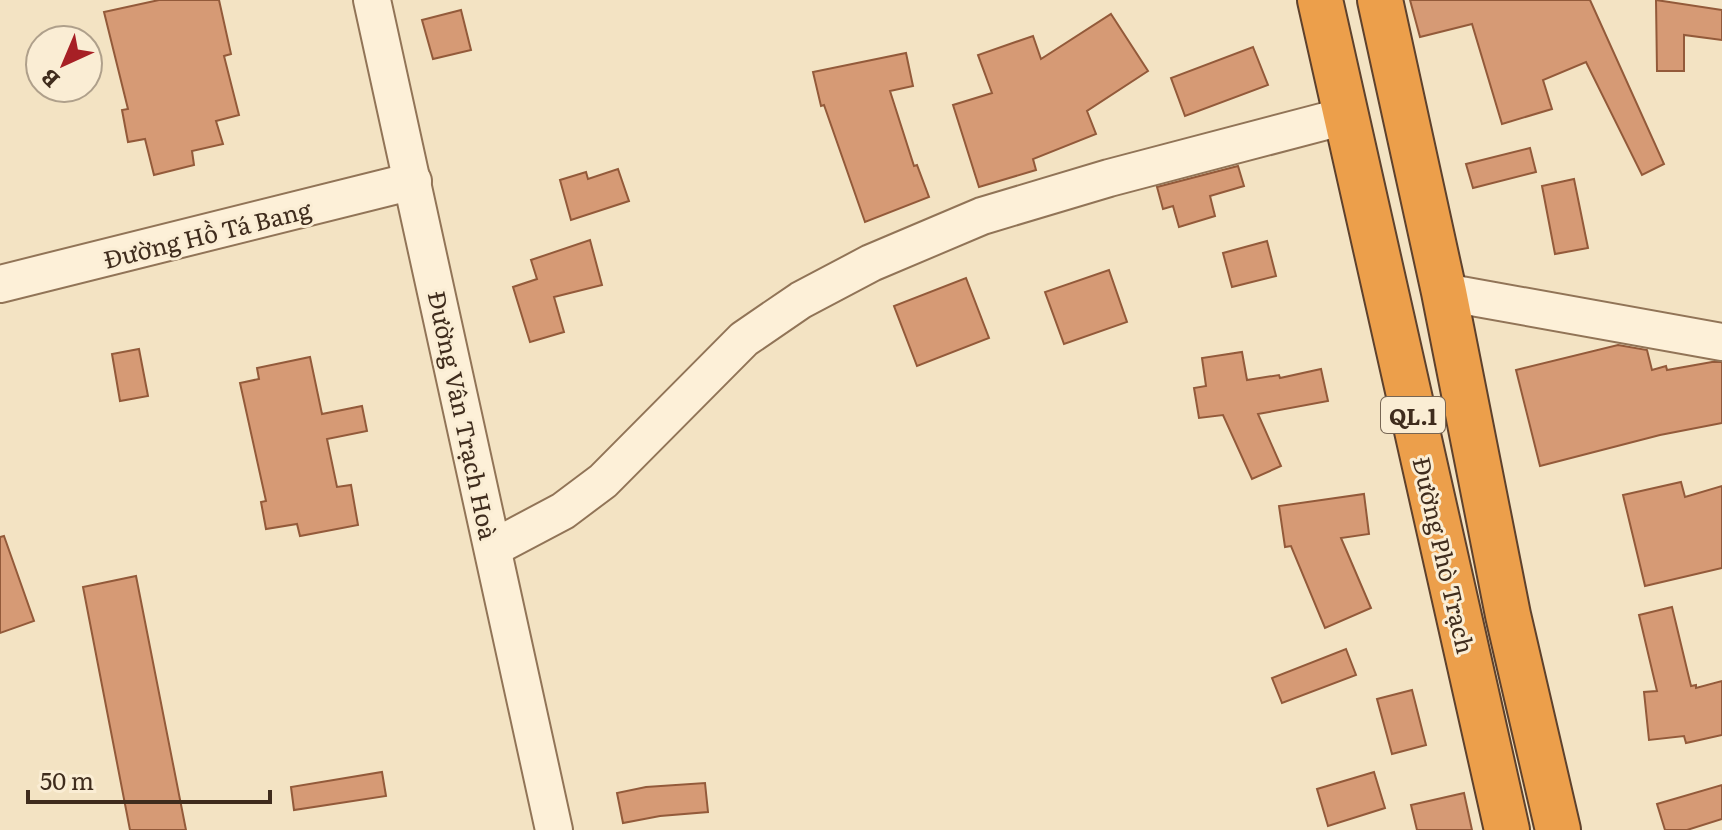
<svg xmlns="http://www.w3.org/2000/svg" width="1722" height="830" font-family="Literata,serif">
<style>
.building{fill:#d69a75;stroke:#935a3a;stroke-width:2}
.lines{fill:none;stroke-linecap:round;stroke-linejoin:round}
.minor-casing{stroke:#917457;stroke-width:40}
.highway-casing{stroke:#5e412c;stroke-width:48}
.minor{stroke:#fdf0d8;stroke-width:36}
.highway{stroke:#ec9f4b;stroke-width:44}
.labels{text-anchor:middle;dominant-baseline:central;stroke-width:6;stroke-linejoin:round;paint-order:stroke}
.shield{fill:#faedd4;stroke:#776654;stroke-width:2}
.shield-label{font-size:22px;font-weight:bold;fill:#3f2c1d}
.street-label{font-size:24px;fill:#3f2c1d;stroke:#faedd4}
</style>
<rect width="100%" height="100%" fill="#f3e3c3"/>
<g class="building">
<polygon points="159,0 219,0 231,54 224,56 239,115 216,121 223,144 192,151 194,165 154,175 145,139 128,142 122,110 128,109 104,12"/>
<polygon points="1410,0 1590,0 1664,164 1642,175 1586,62 1543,80 1552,109 1502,124 1472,24 1420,37"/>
<polygon points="1656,0 1722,10 1722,40 1684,35 1684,71 1657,71"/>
<polygon points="461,10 471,50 433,59 422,20"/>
<polygon points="1111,14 1148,71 1087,111 1096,134 1033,159 1036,170 979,187 953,105 992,93 978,55 1033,36 1041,59"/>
<polygon points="1253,47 1268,85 1185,116 1171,78"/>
<polygon points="906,53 913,86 890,91 914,166 917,165 929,197 865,222 824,105 821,106 813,72"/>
<polygon points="1530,148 1536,172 1473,188 1466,164"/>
<polygon points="1238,166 1244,186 1210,196 1215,216 1179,227 1173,206 1163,209 1157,187"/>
<polygon points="618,169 629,201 571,220 560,180 586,172 588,179"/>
<polygon points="1574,179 1588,248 1555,254 1542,186"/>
<polygon points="590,240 602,285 554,297 564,332 530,342 513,287 537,279 531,260"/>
<polygon points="1267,241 1276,276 1232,287 1223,253"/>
<polygon points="1109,270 1127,322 1064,344 1045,292"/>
<polygon points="966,278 989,338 917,366 894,306"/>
<polygon points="1618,345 1647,350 1652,370 1666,366 1667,370 1712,362 1722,362 1722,423 1660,435 1540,466 1516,370"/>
<polygon points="139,349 148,396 120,401 112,354"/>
<polygon points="1242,352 1247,380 1279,375 1280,378 1321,369 1328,401 1258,414 1281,466 1252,479 1223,415 1199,418 1194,388 1206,386 1202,358"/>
<polygon points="310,357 322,414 362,406 367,431 327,439 337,487 351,485 358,525 300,536 297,524 266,529 261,502 266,501 240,383 259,379 257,368"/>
<polygon points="1681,482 1685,497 1722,486 1722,568 1645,586 1623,495"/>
<polygon points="1364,494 1369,534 1341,538 1371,608 1325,628 1291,546 1285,547 1279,506"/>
<polygon points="4,536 34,621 0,633 0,537"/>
<polygon points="136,576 186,830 130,830 83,587"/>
<polygon points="1672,607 1691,686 1696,685 1696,688 1722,681 1722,735 1686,743 1684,736 1649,740 1644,692 1657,691 1639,615"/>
<polygon points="1346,649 1356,675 1282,703 1272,678"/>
<polygon points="1412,690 1426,745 1392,754 1377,699"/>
<polygon points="382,772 386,796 294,810 291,787"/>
<polygon points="1374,772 1385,808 1328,826 1317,789"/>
<polygon points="705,783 708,812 660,816 623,823 617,793 646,787"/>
<polygon points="1722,785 1722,819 1687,830 1665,830 1657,804"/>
<polygon points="1464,793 1472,830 1417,830 1411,805"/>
</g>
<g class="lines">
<defs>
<g id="minor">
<polyline points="372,0 554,830"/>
<polyline points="0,284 413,181"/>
<polyline points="1444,292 1722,342"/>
<polyline points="493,548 563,511 603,481 744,339 801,300 871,263 982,216 1109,178 1345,116"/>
</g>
<g id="highway">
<polyline points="1320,0 1507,830"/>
<polyline points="1380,0 1444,292 1508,615 1558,830"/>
</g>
</defs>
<use href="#minor" class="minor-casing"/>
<use href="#highway" class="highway-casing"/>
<use href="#minor" class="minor"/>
<use href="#highway" class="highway"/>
</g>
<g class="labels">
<rect class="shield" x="1381" y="397" width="64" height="36" rx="6"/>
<g class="shield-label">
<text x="1413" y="415">QL.1</text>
</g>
<g class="street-label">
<text transform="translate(207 233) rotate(-14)">Đường Hồ Tá Bang</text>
<text transform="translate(464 415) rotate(78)">Đường Vân Trạch Hoà</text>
<text transform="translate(1445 555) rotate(77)">Đường Phò Trạch</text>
</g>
</g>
<g transform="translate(64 64) rotate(224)"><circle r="38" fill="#faedd4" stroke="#afa08b" stroke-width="2"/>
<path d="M0-6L14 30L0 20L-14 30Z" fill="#a72025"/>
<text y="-12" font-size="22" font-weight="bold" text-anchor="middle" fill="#3f2c1d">B</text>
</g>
<path d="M28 790v12h242v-12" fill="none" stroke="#3f2c1d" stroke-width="4"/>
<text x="40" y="790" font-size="24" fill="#3f2c1d" stroke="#faedd4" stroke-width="6" paint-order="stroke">50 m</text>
</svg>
